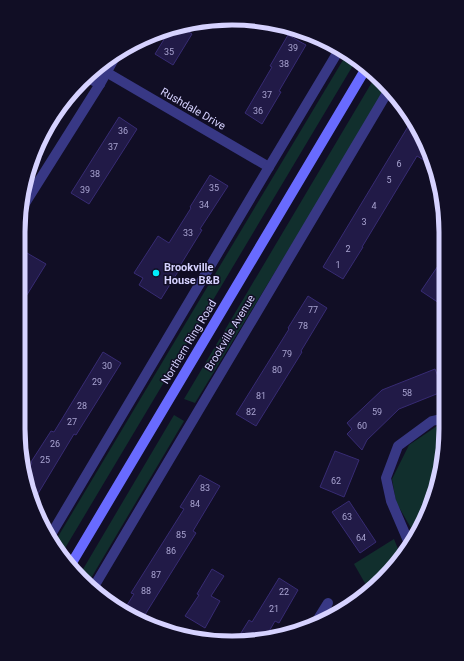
<svg xmlns="http://www.w3.org/2000/svg" width="464" height="661" font-family="Roboto,sans-serif">
<style>
.green{fill:#112f2d}
.building{fill:#211a47;stroke:#372b73}
.lines{fill:none;stroke-linecap:round;stroke-linejoin:round}
.minor{stroke:#383885;stroke-width:10}
.secondary{stroke:#696bff;stroke-width:10}
.poi-dot{fill:#00edfd;stroke:#110e25;stroke-width:1.5}
.labels{text-anchor:middle;dominant-baseline:central;stroke-width:3;stroke-linejoin:round;paint-order:stroke}
.number-label{font-size:9px;fill:#a9a4d1}
.street-label{font-size:11px;fill:#d6d2ff;stroke:#110e25}
.poi-label{font-size:11px;font-weight:bold;fill:#d6d2ff;stroke:#110e25;text-anchor:start}
.rim{fill:none;stroke:#d6d2ff;stroke-width:5}
</style>
<rect width="100%" height="100%" fill="#110e25"/>
<g class="green">
<polygon points="346,55 355,62 61,555 53,545"/>
<polygon points="375,77 388,87 195,403 184,399"/>
<polygon points="174,415 184,421 87,585 79,576"/>
<polygon points="440,424 445,424 446,443 424,523 415,535 396,502 392,479 409,445"/>
<polygon points="394,539 400,554 373,590 370,592 354,564"/>
</g>
<g class="building">
<polygon points="181,27 192,34 173,65 155,54 171,28"/>
<polygon points="288,35 306,45 279,91 281,92 262,124 245,113 272,67 270,66"/>
<polygon points="119,117 137,129 89,204 71,193"/>
<polygon points="412,120 424,138 430,158 427,162 417,156 362,247 363,247 343,279 323,267"/>
<polygon points="210,175 228,186 200,229 202,230 178,269 179,270 161,299 139,285 143,278 134,273 158,236 169,243 191,208 190,207"/>
<polygon points="27,253 46,264 20,306 21,264"/>
<polygon points="444,257 445,294 445,307 421,291"/>
<polygon points="308,296 327,308 301,351 302,352 256,426 236,414 289,329 288,328"/>
<polygon points="103,352 121,363 76,435 74,434 33,502 25,485 24,476 32,463 31,462 51,431 54,432"/>
<polygon points="435,369 444,391 399,409 367,440 362,450 347,434 352,429 347,423 382,390"/>
<polygon points="335,451 359,460 344,497 320,487"/>
<polygon points="200,475 220,486 193,531 196,533 141,621 124,610 134,594 131,593 184,509 180,507"/>
<polygon points="349,501 376,542 360,553 332,512"/>
<polygon points="212,569 224,576 211,596 220,601 205,628 185,616 199,595 197,594"/>
<polygon points="279,578 298,590 279,623 275,621 264,640 260,641 236,641 249,620 252,622"/>
</g>
<g class="lines">
<g class="minor">
<polyline points="106,72 269,167"/>
<polyline points="86,77 100,84"/>
<polyline points="22,208 100,84 115,57"/>
<polyline points="49,538 269,167 339,50"/>
<polyline points="409,543 391,501 386,478 398,446 432,421 445,418"/>
<polyline points="92,590 390,88"/>
<polyline points="315,624 328,603"/>
</g>
<polyline class="secondary" points="70,566 365,70"/>
</g>
<circle class="poi-dot" cx="156" cy="273" r="4"/>
<g class="labels">
<g class="number-label">
<text x="293" y="48">39</text>
<text x="169" y="52">35</text>
<text x="284" y="64">38</text>
<text x="267" y="95">37</text>
<text x="258" y="111">36</text>
<text x="123" y="131">36</text>
<text x="113" y="147">37</text>
<text x="399" y="164">6</text>
<text x="95" y="174">38</text>
<text x="389" y="180">5</text>
<text x="214" y="188">35</text>
<text x="85" y="190">39</text>
<text x="204" y="205">34</text>
<text x="374" y="206">4</text>
<text x="364" y="222">3</text>
<text x="188" y="233">33</text>
<text x="348" y="249">2</text>
<text x="338" y="265">1</text>
<text x="313" y="310">77</text>
<text x="303" y="326">78</text>
<text x="287" y="354">79</text>
<text x="107" y="366">30</text>
<text x="277" y="370">80</text>
<text x="97" y="382">29</text>
<text x="407" y="393">58</text>
<text x="261" y="396">81</text>
<text x="82" y="406">28</text>
<text x="251" y="412">82</text>
<text x="377" y="412">59</text>
<text x="72" y="422">27</text>
<text x="362" y="426">60</text>
<text x="55" y="444">26</text>
<text x="45" y="460">25</text>
<text x="336" y="481">62</text>
<text x="205" y="488">83</text>
<text x="195" y="504">84</text>
<text x="347" y="517">63</text>
<text x="181" y="535">85</text>
<text x="361" y="538">64</text>
<text x="171" y="551">86</text>
<text x="156" y="575">87</text>
<text x="146" y="591">88</text>
<text x="284" y="592">22</text>
<text x="274" y="609">21</text>
</g>
<g class="street-label">
<text transform="translate(193 109) rotate(30)">Rushdale Drive</text>
<text transform="translate(230 333) rotate(-59)">Brookville Avenue</text>
<text transform="translate(189 342) rotate(-59)">Northern Ring Road</text>
</g>
<g class="poi-label">
<text x="164" y="267">Brookville<tspan x="164" dy="13">House B&amp;B</tspan></text>
</g>
</g>
<path d="M0 0H464V661H0ZM232 25H232A207 207 0 0 1 439 232V429A207 207 0 0 1 232 636H232A207 207 0 0 1 25 429V232A207 207 0 0 1 232 25Z" fill="#110e25" fill-rule="evenodd"/>
<path class="rim" d="M232 25H232A207 207 0 0 1 439 232V429A207 207 0 0 1 232 636H232A207 207 0 0 1 25 429V232A207 207 0 0 1 232 25Z"/>
</svg>
